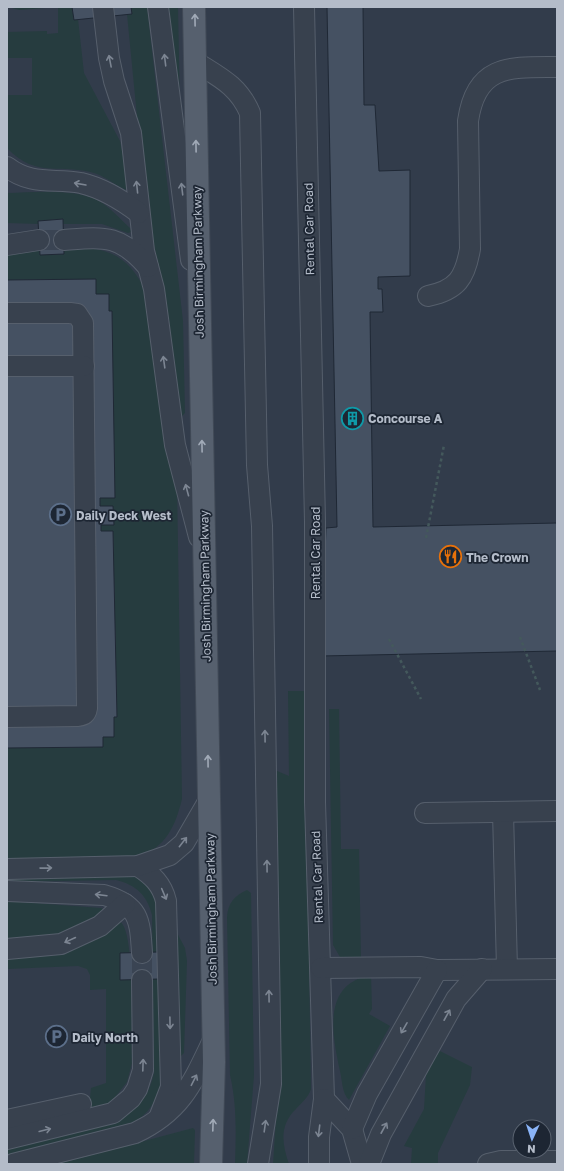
<svg xmlns="http://www.w3.org/2000/svg" width="564" height="1171" font-family="'Golos Text',sans-serif">
<style>
.airport{fill:#323c4b;fill-rule:evenodd}
.green{fill:#263c3f}
.building{fill:#455162;stroke:#1f2835}
.lines{fill:none;stroke-linecap:round;stroke-linejoin:round}
.minor-tunnel{stroke:#3a4453;stroke-width:20;stroke-dasharray:20 10;stroke-linecap:butt}
.minor-casing{stroke:#565f6c;stroke-width:22}
.major-casing{stroke:#414a57;stroke-width:24}
.path{stroke:#44595c;stroke-width:2.5;stroke-dasharray:3 3;stroke-linecap:butt}
.minor{stroke:#38414e;stroke-width:20}
.major{stroke:#56606e;stroke-width:22}
.oneway{stroke:#a1aab7}
.oneway2{stroke:#7c8592}
.labels{text-anchor:middle;dominant-baseline:central;stroke-width:3.5;stroke-linejoin:round;paint-order:stroke}
.street-label{font-size:12px;fill:#b4bcc9;stroke:#1d2633}
.poi-label{font-size:12px;font-weight:bold;fill:#b4bcc9;stroke:#1d2633;text-anchor:start}
</style>
<rect width="100%" height="100%" fill="#242f3e"/>
<path class="airport" d="M7,7H557V1164H7ZM520,1127H544V1151H520Z"/>
<g class="green">
<path d="M9,7H72L74,20L78,19L84,73L120,141L129,186L128,190C120,189 106,177 97,174C63,162 37,180 7,148V95H32V58H7V32L47,31V34L58,33V7L19,10Z"/>
<polygon points="131,7 147,7 183,321 185,413 182,416 179,414 164,288 151,233 144,188 127,14 132,14"/>
<polygon points="160,7 178,7 180,110"/>
<path d="M7,193C34,192 76,188 99,201C111,208 120,219 130,228L131,232L128,233L102,224H63L62,220L39,221V224L7,223Z"/>
<path d="M64,247C105,247 127,252 146,292L177,482L182,799C175,827 166,847 137,858L7,862V748L103,747V737H114V717H117L113,531H101V525H113V506H100L109,294H96V279L7,280V253L40,249V255L64,254Z"/>
<path d="M288,691H305L311,1089C308,1098 302,1102 296,1109C279,1125 282,1144 289,1164H273L277,1104L274,771H277L289,776Z"/>
<polygon points="329,709 339,709 341,849 359,849 361,958 340,957 333,945"/>
<path d="M130,873L142,878L159,899L163,1078C157,1097 152,1112 134,1122L7,1155V1145L122,1117C141,1107 150,1093 154,1072L152,915C147,895 136,885 116,880L7,882V874Z"/>
<path d="M247,890L251,893L254,1075L247,1164H235C236,1134 237,1105 230,1075L227,917C228,903 234,896 247,890Z"/>
<path d="M7,901L101,908C110,912 118,917 123,925C135,945 131,1035 132,1063L127,1082L109,1105L7,1133L89,1108L91,1088L106,1083V989L90,990V975L87,969L78,966L7,969Z"/>
<polygon points="176,931 185,948 187,961 184,1053 181,1056 178,1055"/>
<path d="M371,975L372,1009L369,1014L390,1026L349,1100C342,1094 342,1079 340,1071C332,1034 322,984 371,975Z"/>
<polygon points="438,1050 472,1067 470,1085 438,1153 438,1164 411,1164 412,1148 404,1146 424,1109 426,1075"/>
<polygon points="193,1128 195,1130 194,1164 58,1164"/>
</g>
<g class="building">
<polygon points="72,7 131,7 132,14 74,20"/>
<polygon points="327,7 363,7 364,105 375,105 379,171 410,170 410,276 378,277 378,289 382,289 383,312 370,312 373,527 557,523 557,651 321,656 326,528 337,527"/>
<polygon points="63,219 64,254 40,255 38,221"/>
<polygon points="96,279 96,294 109,294 109,311 112,311 115,498 100,498 100,506 113,506 114,525 101,525 101,531 113,531 117,717 114,717 114,737 103,737 103,747 7,748 7,280"/>
<polygon points="158,952 159,979 120,980 120,953"/>
</g>
<g class="lines">
<g class="minor-tunnel">
<polyline points="39,240 64,240"/>
<polyline points="142,953 142,980"/>
</g>
<defs>
<g id="minor">
<polyline points="103,7 109,58 114,81 131,133 144,251 154,289 175,445 199,537"/>
<polyline points="158,7 191,260"/>
<polyline points="304,7 315,522 315,802 324,1099 319,1137 319,1164"/>
<path d="M194,61C219,77 238,85 250,113L257,465L262,526L271,1084L258,1164"/>
<path d="M7,167C32,186 53,178 81,183C102,188 122,200 139,213"/>
<path d="M64,240C104,237 120,234 148,267"/>
<polyline points="7,245 39,240"/>
<path d="M428,296C457,290 465,278 470,249L468,121C476,64 510,67 557,67"/>
<path d="M7,313H70L77,314L83,323L87,708C86,714 84,715 78,716L7,717"/>
<polyline points="7,366 84,366"/>
<polyline points="503,812 507,969"/>
<polyline points="425,813 557,811"/>
<path d="M138,866C152,875 162,884 166,901L171,1087L159,1118"/>
<polyline points="7,869 138,866 170,855 184,843 209,800"/>
<path d="M7,891L104,895C139,905 140,919 142,953"/>
<polyline points="7,949 61,944 100,926 125,904"/>
<polyline points="321,968 421,967 437,970 557,969"/>
<polyline points="324,1099 352,1129 362,1164"/>
<polyline points="7,1120 81,1104"/>
<polyline points="352,1129 367,1094 437,970"/>
<polyline points="7,1139 113,1113 131,1098 137,1089 143,1070 142,980"/>
<path d="M13,1164L135,1133C182,1111 193,1082 214,1038"/>
<polyline points="369,1164 381,1134 456,999 482,969"/>
<polyline points="488,1164 501,1161 557,1161"/>
</g>
<polyline id="major" points="194,7 214,1062 211,1164"/>
</defs>
<use href="#minor" class="minor-casing"/>
<use href="#major" class="major-casing"/>
<g class="path">
<polyline points="426,538 444,445"/>
<polyline points="520,637 540,690"/>
<polyline points="389,639 421,699"/>
</g>
<use href="#minor" class="minor"/>
<use href="#major" class="major"/>
</g>
<defs><path id="oneway-shaft" d="M-6 0H5M1.5-3L5.5 0L1.5 3" fill="none" stroke-width="1.6" stroke-linecap="round" stroke-linejoin="round"/></defs>
<g class="oneway">
<use href="#oneway-shaft" transform="translate(195 20) rotate(-91)"/>
<use href="#oneway-shaft" transform="translate(196 146) rotate(-91)"/>
<use href="#oneway-shaft" transform="translate(202 446) rotate(-91)"/>
<use href="#oneway-shaft" transform="translate(208 761) rotate(-91)"/>
<use href="#oneway-shaft" transform="translate(213 1125) rotate(-88)"/>
</g>
<g class="oneway2">
<use href="#oneway-shaft" transform="translate(165 60) rotate(-97)"/>
<use href="#oneway-shaft" transform="translate(110 61) rotate(-101)"/>
<use href="#oneway-shaft" transform="translate(80 184) rotate(-170)"/>
<use href="#oneway-shaft" transform="translate(137 187) rotate(-96)"/>
<use href="#oneway-shaft" transform="translate(182 189) rotate(-97)"/>
<use href="#oneway-shaft" transform="translate(164 362) rotate(-98)"/>
<use href="#oneway-shaft" transform="translate(187 490) rotate(-105)"/>
<use href="#oneway-shaft" transform="translate(265 736) rotate(-91)"/>
<use href="#oneway-shaft" transform="translate(183 842) rotate(-52)"/>
<use href="#oneway-shaft" transform="translate(267 866) rotate(-91)"/>
<use href="#oneway-shaft" transform="translate(46 868) rotate(-1)"/>
<use href="#oneway-shaft" transform="translate(164 894) rotate(67)"/>
<use href="#oneway-shaft" transform="translate(101 895) rotate(-173)"/>
<use href="#oneway-shaft" transform="translate(70 940) rotate(155)"/>
<use href="#oneway-shaft" transform="translate(269 996) rotate(-91)"/>
<use href="#oneway-shaft" transform="translate(447 1015) rotate(-61)"/>
<use href="#oneway-shaft" transform="translate(170 1023) rotate(89)"/>
<use href="#oneway-shaft" transform="translate(404 1028) rotate(120)"/>
<use href="#oneway-shaft" transform="translate(143 1065) rotate(-88)"/>
<use href="#oneway-shaft" transform="translate(194 1080) rotate(-63)"/>
<use href="#oneway-shaft" transform="translate(265 1126) rotate(-82)"/>
<use href="#oneway-shaft" transform="translate(384 1128) rotate(-61)"/>
<use href="#oneway-shaft" transform="translate(45 1130) rotate(-14)"/>
<use href="#oneway-shaft" transform="translate(319 1131) rotate(97)"/>
</g>
<defs>
<symbol id="building-ring" viewBox="-11 -11 22 22"><circle r="9.5" fill="#1d2633" stroke="#0f9aa8" stroke-width="1.5"/><path d="M-4-6H4V6H1V3H-1V6H-4ZM-2.5-4.3h1.7v1.8h-1.7ZM.8-4.3h1.7v1.8H.8ZM-2.5-1h1.7V.8h-1.7ZM.8-1h1.7V.8H.8Z" fill="#0f9aa8"/></symbol>
<symbol id="parking-ring" viewBox="-11 -11 22 22"><circle r="9.5" fill="#1d2633" stroke="#5c6f8a" stroke-width="1.5"/><path d="M-3.5-5.5H1a3.5 3.5 0 0 1 0 7H-1V5.5H-3.5ZM-1-3.4V-.6H.8a1.4 1.4 0 0 0 0-2.8Z" fill="#5c6f8a"/></symbol>
<symbol id="restaurant-ring" viewBox="-11 -11 22 22"><circle r="9.5" fill="#1d2633" stroke="#e8710a" stroke-width="1.5"/><path d="M-5-6h1v4h1v-4h1v4h1v-4h1v5L-1.5 .5V6h-2V.5L-5-1ZM5-6V6H3V1.5H1.5Q1.5-4 5-6Z" fill="#e8710a"/></symbol>
</defs>
<g fill-rule="evenodd">
<use href="#building-ring" x="340" y="406" width="25" height="25"/>
<use href="#parking-ring" x="48" y="502" width="25" height="25"/>
<use href="#restaurant-ring" x="438" y="544" width="25" height="25"/>
<use href="#parking-ring" x="44" y="1024" width="25" height="25"/>
</g>
<g class="labels">
<g class="street-label">
<text transform="translate(309 229) rotate(-91)">Rental Car Road</text>
<text transform="translate(198 262) rotate(-91)">Josh Birmingham Parkway</text>
<text transform="translate(315 553) rotate(-90)">Rental Car Road</text>
<text transform="translate(205 586) rotate(-91)">Josh Birmingham Parkway</text>
<text transform="translate(317 877) rotate(-92)">Rental Car Road</text>
<text transform="translate(211 909) rotate(-91)">Josh Birmingham Parkway</text>
</g>
<g class="poi-label">
<text x="368" y="418">Concourse A</text>
<text x="76" y="515">Daily Deck West</text>
<text x="466" y="557">The Crown</text>
<text x="72" y="1037">Daily North</text>
</g>
</g>
<rect width="564" height="1171" fill="none" stroke="#b4bcc9" stroke-width="16"/>
<g transform="translate(532 1139) rotate(183)"><circle r="19" fill="#1d2633" stroke="#59626f"/>
<path d="M0-3L7 15L0 10L-7 15Z" fill="#8ab4f8"/>
<text y="-6" font-size="11" font-weight="bold" text-anchor="middle" fill="#b4bcc9">N</text>
</g>
</svg>
